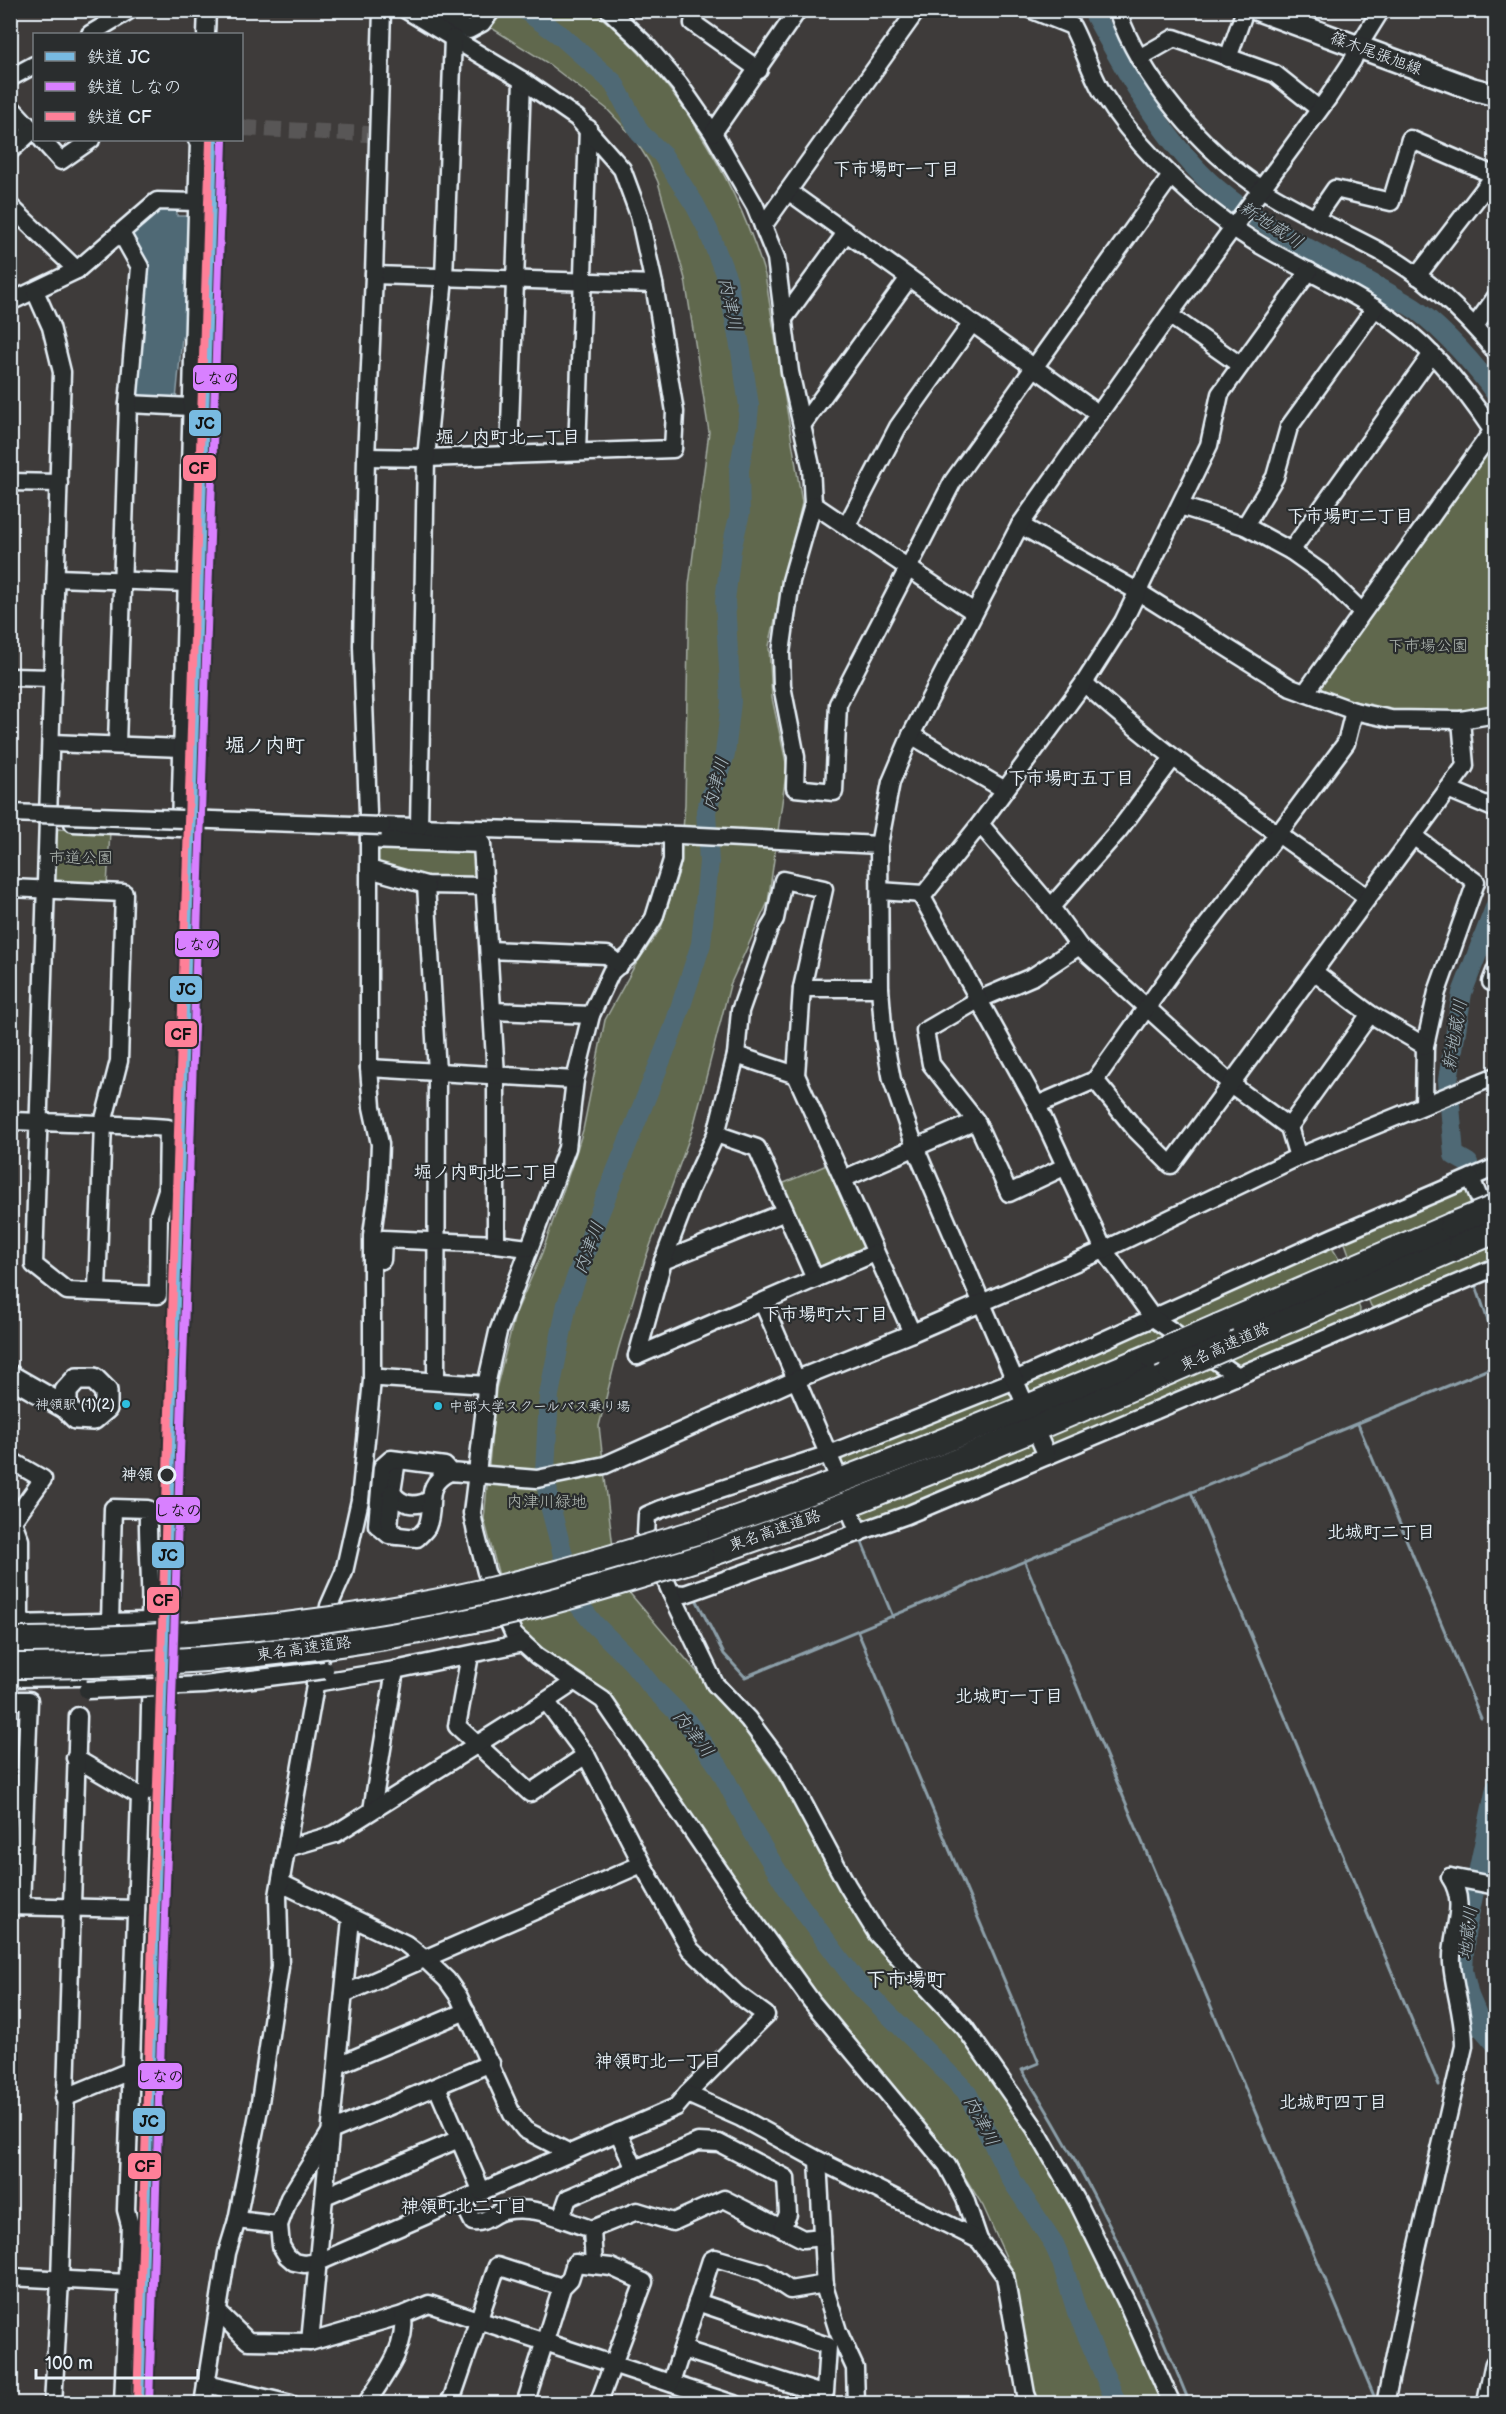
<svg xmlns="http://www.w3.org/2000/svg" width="1506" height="2414" font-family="'Balsamiq Sans','Klee One',sans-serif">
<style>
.green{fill:#61684e;stroke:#a4aca3;stroke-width:1.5}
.water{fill:#4f6974;stroke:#8c9fa9;stroke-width:1.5}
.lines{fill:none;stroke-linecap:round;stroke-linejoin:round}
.stream{stroke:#8c9fa9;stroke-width:3}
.river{stroke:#4f6974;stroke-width:20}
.minor-tunnel{stroke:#585656;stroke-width:16;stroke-dasharray:16 8;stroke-linecap:butt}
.minor-casing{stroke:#e8f1f8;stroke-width:21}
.major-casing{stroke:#e8f1f8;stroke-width:26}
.highway-casing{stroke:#e8f1f8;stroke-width:28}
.minor{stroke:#2a2d2e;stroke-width:16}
.major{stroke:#2a2d2e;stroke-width:21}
.highway{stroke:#2a2d2e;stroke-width:24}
.minor-bridge-casing{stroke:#e8f1f8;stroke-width:21;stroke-linecap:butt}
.highway-bridge-casing{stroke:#e8f1f8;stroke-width:28;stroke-linecap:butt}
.minor-bridge{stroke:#2a2d2e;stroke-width:16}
.highway-bridge{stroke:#2a2d2e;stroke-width:24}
.rail-1-casing{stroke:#2a2d2e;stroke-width:12}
.rail-2-casing{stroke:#2a2d2e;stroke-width:12}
.rail-3-casing{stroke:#2a2d2e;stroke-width:12}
.rail-1{stroke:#78bae1;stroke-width:8}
.rail-2{stroke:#d880ff;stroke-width:8}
.rail-3{stroke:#ff8098;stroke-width:8}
.bus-dot{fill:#2dbfdf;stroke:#2a2d2e;stroke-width:2}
.stop-dot{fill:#2a2d2e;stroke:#e8f1f8;stroke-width:3}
.labels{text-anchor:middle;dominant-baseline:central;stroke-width:4.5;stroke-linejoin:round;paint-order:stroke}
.bus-label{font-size:14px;fill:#e8f1f8;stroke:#2a2d2e;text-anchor:end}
.street-label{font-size:16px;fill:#e8f1f8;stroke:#2a2d2e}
.park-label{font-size:16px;fill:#b2bab4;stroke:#2a2d2e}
.stop-label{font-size:16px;font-weight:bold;fill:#e8f1f8;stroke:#2a2d2e;text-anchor:end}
.neighbourhood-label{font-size:18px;font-weight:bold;fill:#e8f1f8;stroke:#2a2d2e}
.water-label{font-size:18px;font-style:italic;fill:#abbbc3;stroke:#2a2d2e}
.quarter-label{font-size:20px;font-weight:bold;fill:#e8f1f8;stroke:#2a2d2e}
.line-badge{stroke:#2a2d2e;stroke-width:2}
.pale-badge-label{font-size:16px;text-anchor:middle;font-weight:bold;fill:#111}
</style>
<rect width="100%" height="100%" fill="#3e3b3a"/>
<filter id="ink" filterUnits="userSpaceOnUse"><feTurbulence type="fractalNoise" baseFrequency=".0167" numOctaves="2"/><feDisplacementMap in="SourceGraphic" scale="12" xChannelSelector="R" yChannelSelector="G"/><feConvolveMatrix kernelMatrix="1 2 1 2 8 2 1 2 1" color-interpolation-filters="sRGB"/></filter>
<g filter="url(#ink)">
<g class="green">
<path d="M464,11H593C673,73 736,179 765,275L802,503L769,646L772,698L787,767L768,902L730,985L693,1128L645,1260L618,1350L599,1426L613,1548L499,1576L484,1519L496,1389L515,1315L542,1253L576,1153L583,1130L605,1020L634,967L661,928L680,868L685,804L689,585L709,432L685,279L658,182L649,162L634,138L607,109L546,62Z"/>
<path d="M1495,438V706C1451,715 1399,718 1355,704C1341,699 1328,694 1315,689Z"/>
<polygon points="57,829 110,831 107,887 55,885 51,881 53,833"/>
<polygon points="374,847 475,849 479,879 432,880 375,864"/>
<polygon points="829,1164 866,1247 864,1251 815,1273 777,1186"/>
<polygon points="1465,1186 1470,1190 1476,1204 1350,1257 1345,1243 1349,1237"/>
<polygon points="1492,1243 1495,1251 1495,1265 1379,1310 1371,1306 1367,1296"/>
<polygon points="1331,1246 1340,1261 1183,1329 1169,1320 1170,1317"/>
<polygon points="1357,1301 1360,1309 1359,1319 1243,1369 1226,1358"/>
<polygon points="1145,1327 1155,1327 1167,1337 1029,1395 1026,1386 1028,1381"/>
<polygon points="1209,1365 1221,1376 1053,1447 1046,1435"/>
<polygon points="1007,1391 1017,1401 841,1470 842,1458 846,1452"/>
<polygon points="1034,1441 1035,1453 870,1523 857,1512"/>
<polygon points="627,1590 732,1713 775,1773 843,1884 969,2037 1060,2179 1167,2403 1035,2403 1030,2391 1010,2266 983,2206 956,2163 815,2000 633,1731 527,1642 517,1620"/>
</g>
<polygon class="water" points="161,208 177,209 177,216 192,216 189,337 182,337 176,400 136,399 145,263 130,238 131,234"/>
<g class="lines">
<g class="stream">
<polyline points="1475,1283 1496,1344"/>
<polyline points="1358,1424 1481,1718"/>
<polyline points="1191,1492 1439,2085"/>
<polyline points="861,1540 893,1617"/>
<polyline points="1025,1562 1374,2396"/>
<polyline points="704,1596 836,1549"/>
<polyline points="698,1598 696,1599 724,1654 745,1677 1496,1366"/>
<path d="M858,1632L1039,2063L1022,2070C1088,2175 1143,2288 1190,2404"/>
<polyline points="1471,2036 1483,2029"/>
</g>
<g class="river">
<polyline points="525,10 560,35 614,83 640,133 662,154 695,205 708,230 727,279 741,351 749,406 747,428 739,470 740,513 731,550 725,601 731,702 725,754 706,811 709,862 701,944 673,1030 597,1219 567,1304 549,1395 545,1471 549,1502 575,1600 594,1624 633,1663 653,1688 687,1722 719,1767 750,1827 790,1892 858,1984 966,2091 1013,2182 1054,2244 1062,2263 1077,2312 1117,2404"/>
<path d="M1092,10C1127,73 1162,140 1216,188C1262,228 1330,259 1383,290C1394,297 1407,303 1418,311C1444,330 1477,367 1496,394"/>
<polyline points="1468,1163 1454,1155 1448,1080 1462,993 1496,905"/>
<polyline points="1496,1788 1465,1934 1463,1970 1469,1996 1483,2029 1496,2044"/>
</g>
<polyline class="minor-tunnel" points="242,128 368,134"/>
<defs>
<g id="minor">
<polyline points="430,10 469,30 482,23 492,10"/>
<polyline points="609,10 646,45 679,84 713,133 755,206 776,258 790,372 811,466 813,504 791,581 781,653 782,686 796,757 795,788 834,792 838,704 953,481 1171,176"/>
<polyline points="697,10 693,23 759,70"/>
<path d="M1032,10L1072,26C1083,47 1090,71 1102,92C1135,145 1181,189 1231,226C1275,258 1327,278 1373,307C1424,338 1460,382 1492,430"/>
<path d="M1117,10C1141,78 1201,150 1262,189C1299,213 1340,230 1379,251C1424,275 1464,313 1496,352"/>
<polyline points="90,34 130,10"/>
<polyline points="206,34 207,10"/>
<polyline points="1139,58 1174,38 1275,74 1319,109"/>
<polyline points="1228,58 1245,10"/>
<polyline points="10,78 34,65"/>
<polyline points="10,106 34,132"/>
<polyline points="713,133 798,10"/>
<polyline points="42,140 61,161 91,140"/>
<polyline points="10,151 33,130"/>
<polyline points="788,191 1099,414"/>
<polyline points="10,206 77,270"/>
<polyline points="1315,218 1335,189 1391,202 1410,139 1496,176"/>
<polyline points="763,226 917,10"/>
<polyline points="374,275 654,284"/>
<polyline points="1417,276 1495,175"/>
<polyline points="10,302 77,270 157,201 198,202"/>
<polyline points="1169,315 1240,365"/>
<polyline points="785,317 846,233"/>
<polyline points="1475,326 1496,297"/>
<polyline points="128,404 191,407"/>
<polyline points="803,424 909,278"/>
<polyline points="577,452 588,128"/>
<polyline points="509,455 522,80"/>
<polyline points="366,457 426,458 673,449 675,412 654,284 639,215 622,169 577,118 522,80 406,10"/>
<polyline points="10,482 59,483"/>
<polyline points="813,504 974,612"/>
<polyline points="1180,506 1245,526 1291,551 1322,573 1362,612"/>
<polyline points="847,525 898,427 972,323"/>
<polyline points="1020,525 1137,591 1291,688 1354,711 1391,719 1461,720 1496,714"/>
<polyline points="1245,526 1275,477 1289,427 1375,308"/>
<polyline points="1291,551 1432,354"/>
<polyline points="57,578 187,583"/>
<polyline points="10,677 53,678"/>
<path d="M1084,683C1172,763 1271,828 1367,897"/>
<polyline points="1305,693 1496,426"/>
<polyline points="911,735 1005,790"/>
<polyline points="51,743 182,748"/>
<polyline points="117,744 128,404 140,267 121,233"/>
<polyline points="1448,789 1496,809"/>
<polyline points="73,823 180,828 199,141 197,140"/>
<polyline points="980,824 1051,907 1079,946 1232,1085 1289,1127 1298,1157"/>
<polyline points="382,826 680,835 879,845"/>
<polyline points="419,827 426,458 444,278 453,38"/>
<polyline points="672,835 672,860 654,918 631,954 611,972 591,1015 575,1080 567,1148 498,1332 486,1385 484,1416 472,1513 476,1533 486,1572 514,1635 537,1656 603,1700 757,1926 812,2002 947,2165 965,2199 979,2240 1005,2276 1026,2394 1030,2404"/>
<polyline points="1413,836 1476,882 1437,992 1425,1046 1424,1105"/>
<polyline points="369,840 482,844 496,1076 496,1244"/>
<polyline points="369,869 426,885 485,886"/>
<polyline points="426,885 437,1072 436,1381"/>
<polyline points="10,888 124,893 119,1061 103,1123 97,1291"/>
<polyline points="880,891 923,894"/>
<polyline points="1051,907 1119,830 1173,758"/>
<polyline points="489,950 607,955 620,965"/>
<polyline points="1314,972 1370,1014 1425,1046"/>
<polyline points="1491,982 1496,969"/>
<polyline points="802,988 880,988"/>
<polyline points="493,1011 591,1015"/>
<polyline points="736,1055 796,1075"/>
<polyline points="369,1068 575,1080"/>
<polyline points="1095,1080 1135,1129 1171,1165 1465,766 1461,720"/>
<polyline points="1037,1105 1095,1080 1187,951 1279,833 1346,743 1354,711"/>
<path d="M10,1121C63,1123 115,1124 168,1128L167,1190L159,1215L158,1295L67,1291L34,1265L62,372L51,327L35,291"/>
<polyline points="1289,1127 1370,1014"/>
<polyline points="716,1134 757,1148 815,1279"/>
<polyline points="1064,1167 1009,1193 976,1121 931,1064 925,1031 978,1000 1034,976 1079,946"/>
<polyline points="1496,1167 1333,1237 1015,1380 829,1454 661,1509 647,1515 646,1535 671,1593 685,1594 907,1515 1496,1267"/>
<polyline points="1471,1178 1489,1222"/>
<polyline points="843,1179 976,1121"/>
<polyline points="382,1260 383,1239 496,1244 528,1248"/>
<polyline points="663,1261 785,1212"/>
<polyline points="763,1303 836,1472"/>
<polyline points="637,1356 663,1261 690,1190 716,1134 736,1055 740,1011 769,929 775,919 783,880 824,889 802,988 796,1075 912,1333"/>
<polyline points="637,1356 875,1253"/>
<polyline points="1238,1376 1153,1318 1104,1250 1037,1105 922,897 980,824 1084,683 1123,622 1209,445 1220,394 1309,271"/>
<polyline points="381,1378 486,1385"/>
<polyline points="1022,1397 915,1147 892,1080 884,1038 880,988 879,845 891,782 911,735 1020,525 1169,315 1328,98 1353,60 1358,47 1381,10"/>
<polyline points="1039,1438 1047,1456"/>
<polyline points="10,1460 43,1479 10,1525"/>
<path d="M397,1460L392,1492C401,1506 416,1507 430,1500"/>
<path d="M450,1472L445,1466L391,1459L382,1467L377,1525L389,1535L417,1538C420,1535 425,1531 427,1527C437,1504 421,1486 450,1472L537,1479L605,1465L795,1380L912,1333L1104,1250L1298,1157L1496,1076"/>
<polyline points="392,1492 389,1527 397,1536"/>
<polyline points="852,1516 859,1533"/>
<polyline points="13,1522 20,1540 20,1624"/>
<polyline points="671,1593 715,1684 748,1719 784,1767 847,1885 877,1934 965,2028 1035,2128 1078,2203 1127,2303 1172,2404"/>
<path d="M110,1623L113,1508L148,1509C147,1547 152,1583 150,1621L152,1627L148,1790L140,1796"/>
<polyline points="10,1624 150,1621"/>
<polyline points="470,1655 457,1726 530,1793 586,1755"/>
<polyline points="10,1678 151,1676"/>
<polyline points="315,1683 395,1670 523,1643"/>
<polyline points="10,1700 29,1700 21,1906"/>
<polyline points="546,1701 586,1755 642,1864 690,1949 737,1994 766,2015 687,2094"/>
<polyline points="75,1758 140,1796 126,2210 130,2225 123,2404"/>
<polyline points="372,1810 395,1670"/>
<polyline points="287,1848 335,1834 546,1701 567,1687 570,1679"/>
<polyline points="1450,1877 1496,1886"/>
<polyline points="281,1883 406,1944 426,1960 447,1980 459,1997 512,2114 525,2130 570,2153 676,2107 687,2094 741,2118 818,2160 979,2240"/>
<polyline points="11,1906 136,1909"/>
<polyline points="344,1994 642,1864"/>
<polyline points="491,2063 331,2131 289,2198 279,2225 281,2246 287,2256 294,2262 304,2264 319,2262 570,2153"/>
<polyline points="338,2065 466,2011"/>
<polyline points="437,2087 482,2192"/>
<polyline points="64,2098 132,2070"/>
<polyline points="618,2132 635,2169"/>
<polyline points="818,2160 825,2289 838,2331 855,2368 856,2404"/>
<polyline points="325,2196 459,2139"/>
<path d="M462,2200L473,2222C485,2224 493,2213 504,2211C536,2204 563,2221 592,2229L637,2211L673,2222L724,2199L803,2239L822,2237"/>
<polyline points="561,2218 568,2198 698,2142 719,2143 786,2178 788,2214 782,2228"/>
<polyline points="237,2220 279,2225"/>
<polyline points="592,2229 594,2265"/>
<polyline points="10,2277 127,2283"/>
<polyline points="218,2312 248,2341 310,2342 403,2315 429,2304 734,2404"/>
<polyline points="310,2342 351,1919"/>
<polyline points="682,2349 822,2394 825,2392 828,2346 697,2302"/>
<polyline points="671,2383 711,2260 715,2258 763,2272 790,2290 825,2284"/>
<polyline points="206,2384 291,2404"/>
<polyline points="53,2404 60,2280 78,1716"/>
<polyline points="203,2404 227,2253 237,2220 259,2109 280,1967 278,1896 329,1606 344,1572 360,1500 372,1380 372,1235 378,1190 380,1144 372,1107 369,1068 369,840 362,646 366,457 374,275 382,10"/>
<path d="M366,2404C384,2376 407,2349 403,2315"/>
<polyline points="447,2404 452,2398 497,2266 562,2287"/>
<polyline points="525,2404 562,2287 570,2279 575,2263 611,2267 644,2282 598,2404"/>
<path d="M1385,2404L1415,2258L1464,2046C1464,2015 1454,1991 1452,1963C1450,1932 1469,1906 1450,1877"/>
</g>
<g id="major">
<polyline points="1258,10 1473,89 1496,95"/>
<polyline points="10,1376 66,1408 76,1418 93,1419 106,1408 106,1391 94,1379 77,1379 66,1391 66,1408"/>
<polyline points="1488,2404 1496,2365"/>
</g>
<g id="highway">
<polyline points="1219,1326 1452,1225"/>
<polyline points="1238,1342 1460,1246"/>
<path d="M697,1532C851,1480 1000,1419 1150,1356"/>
<path d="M702,1557C862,1503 1016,1437 1171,1371"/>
</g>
</defs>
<use href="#minor" class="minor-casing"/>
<use href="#major" class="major-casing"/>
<use href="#highway" class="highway-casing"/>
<use href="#minor" class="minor"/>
<use href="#major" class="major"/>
<use href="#highway" class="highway"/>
<defs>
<g id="minor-bridge">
<polyline points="10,813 382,826"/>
<polyline points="87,1690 204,1685 325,1670"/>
</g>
<g id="highway-bridge">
<polyline points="1452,1225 1496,1207"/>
<polyline points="1460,1246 1496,1231"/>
<polyline points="1150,1356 1219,1326"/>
<polyline points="1171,1371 1238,1342"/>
<path d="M10,1640C145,1641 279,1630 412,1606C509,1589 604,1560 697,1532"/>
<path d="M10,1666C181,1667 349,1650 515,1611C578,1596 640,1576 702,1557"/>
</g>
</defs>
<use href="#minor-bridge" class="minor-bridge-casing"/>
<use href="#highway-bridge" class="highway-bridge-casing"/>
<use href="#minor-bridge" class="minor-bridge"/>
<use href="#highway-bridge" class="highway-bridge"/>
<defs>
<polyline id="rail-1" points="140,2404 214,140"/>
<polyline id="rail-2" points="149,2404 223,140"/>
<polyline id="rail-3" points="137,2404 210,140"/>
</defs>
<use href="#rail-1" class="rail-1-casing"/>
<use href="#rail-2" class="rail-2-casing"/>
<use href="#rail-3" class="rail-3-casing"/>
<use href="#rail-1" class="rail-1"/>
<use href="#rail-2" class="rail-2"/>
<use href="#rail-3" class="rail-3"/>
</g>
</g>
<g class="bus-dot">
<circle cx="126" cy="1404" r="5"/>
<circle cx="438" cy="1406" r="5"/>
</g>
<circle class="stop-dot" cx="167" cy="1475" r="8"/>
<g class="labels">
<g class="bus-label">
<text x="115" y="1404">神領駅 (1)(2)</text>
<text x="449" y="1406" text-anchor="start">中部大学スクールバス乗り場</text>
</g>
<g class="street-label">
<text transform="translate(1376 54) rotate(20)">篠木尾張旭線</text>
<text transform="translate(1225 1347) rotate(-24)">東名高速道路</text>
<text transform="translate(775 1531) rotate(-19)">東名高速道路</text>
<text transform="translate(304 1649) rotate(-8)">東名高速道路</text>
</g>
<g class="park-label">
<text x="1428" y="646">下市場公園</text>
<text x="81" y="858">市道公園</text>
<text x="547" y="1502">内津川緑地</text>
</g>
<g class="stop-label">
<text x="153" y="1475">神領</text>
</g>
<g class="neighbourhood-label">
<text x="896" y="169">下市場町一丁目</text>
<text x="508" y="437">堀ノ内町北一丁目</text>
<text x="1350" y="516">下市場町二丁目</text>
<text x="1071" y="778">下市場町五丁目</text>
<text x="486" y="1172">堀ノ内町北二丁目</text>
<text x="825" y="1314">下市場町六丁目</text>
<text x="1381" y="1532">北城町二丁目</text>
<text x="1009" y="1696">北城町一丁目</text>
<text x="658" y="2061">神領町北一丁目</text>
<text x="1333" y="2102">北城町四丁目</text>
<text x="464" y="2206">神領町北二丁目</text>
</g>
<g class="water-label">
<text transform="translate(1271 225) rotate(33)">新地蔵川</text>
<text transform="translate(730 304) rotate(78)">内津川</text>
<text transform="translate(716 784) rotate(-75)">内津川</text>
<text transform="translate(1455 1035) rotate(-80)">新地蔵川</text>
<text transform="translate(589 1248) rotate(-69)">内津川</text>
<text transform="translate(693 1734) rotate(52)">内津川</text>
<text transform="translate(1468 1933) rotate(-83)">地蔵川</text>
<text transform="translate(981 2121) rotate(62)">内津川</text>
</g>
<g class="quarter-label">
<text x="265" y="746">堀ノ内町</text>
<text x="906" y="1980">下市場町</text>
</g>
</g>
<g class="line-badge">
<rect x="192" y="364" width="46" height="28" rx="6" fill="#d880ff"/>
<rect x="188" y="409" width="34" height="28" rx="6" fill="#78bae1"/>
<rect x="182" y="454" width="35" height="28" rx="6" fill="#ff8098"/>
<rect x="174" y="930" width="46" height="28" rx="6" fill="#d880ff"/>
<rect x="169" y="975" width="34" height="28" rx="6" fill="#78bae1"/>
<rect x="164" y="1020" width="34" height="28" rx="6" fill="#ff8098"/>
<rect x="155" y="1496" width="46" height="28" rx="6" fill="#d880ff"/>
<rect x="151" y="1541" width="34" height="28" rx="6" fill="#78bae1"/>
<rect x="146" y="1586" width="34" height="28" rx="6" fill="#ff8098"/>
<rect x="137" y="2062" width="46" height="28" rx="6" fill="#d880ff"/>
<rect x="132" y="2107" width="34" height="28" rx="6" fill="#78bae1"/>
<rect x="127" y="2152" width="35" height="28" rx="6" fill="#ff8098"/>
</g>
<g class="pale-badge-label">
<text x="215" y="384">しなの</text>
<text x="205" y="429">JC</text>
<text x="199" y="474">CF</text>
<text x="197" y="950">しなの</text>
<text x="186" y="995">JC</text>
<text x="181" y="1040">CF</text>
<text x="178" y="1516">しなの</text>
<text x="168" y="1561">JC</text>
<text x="163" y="1606">CF</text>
<text x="160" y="2082">しなの</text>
<text x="149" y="2127">JC</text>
<text x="145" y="2172">CF</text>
</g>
<rect width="1506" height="2414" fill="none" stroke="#2a2d2e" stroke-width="36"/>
<rect x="18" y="18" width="1470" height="2378" fill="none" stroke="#e8f1f8" stroke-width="2" filter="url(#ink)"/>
<rect x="33" y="33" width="210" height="108" fill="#2a2d2e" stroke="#767b7f" stroke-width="1.5"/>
<rect x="45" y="52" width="30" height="9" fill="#78bae1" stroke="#767b7f" stroke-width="1.5"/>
<text x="87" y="63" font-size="18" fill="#e8f1f8">鉄道 JC</text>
<rect x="45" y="82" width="30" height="9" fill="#d880ff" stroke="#767b7f" stroke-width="1.5"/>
<text x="87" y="93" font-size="18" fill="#e8f1f8">鉄道 しなの</text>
<rect x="45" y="112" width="30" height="9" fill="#ff8098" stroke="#767b7f" stroke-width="1.5"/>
<text x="87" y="123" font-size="18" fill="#e8f1f8">鉄道 CF</text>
<path d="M36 2369v9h162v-9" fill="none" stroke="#e8f1f8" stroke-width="3"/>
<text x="45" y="2369" font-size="18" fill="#e8f1f8" stroke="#2a2d2e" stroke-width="4.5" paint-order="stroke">100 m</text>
</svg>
